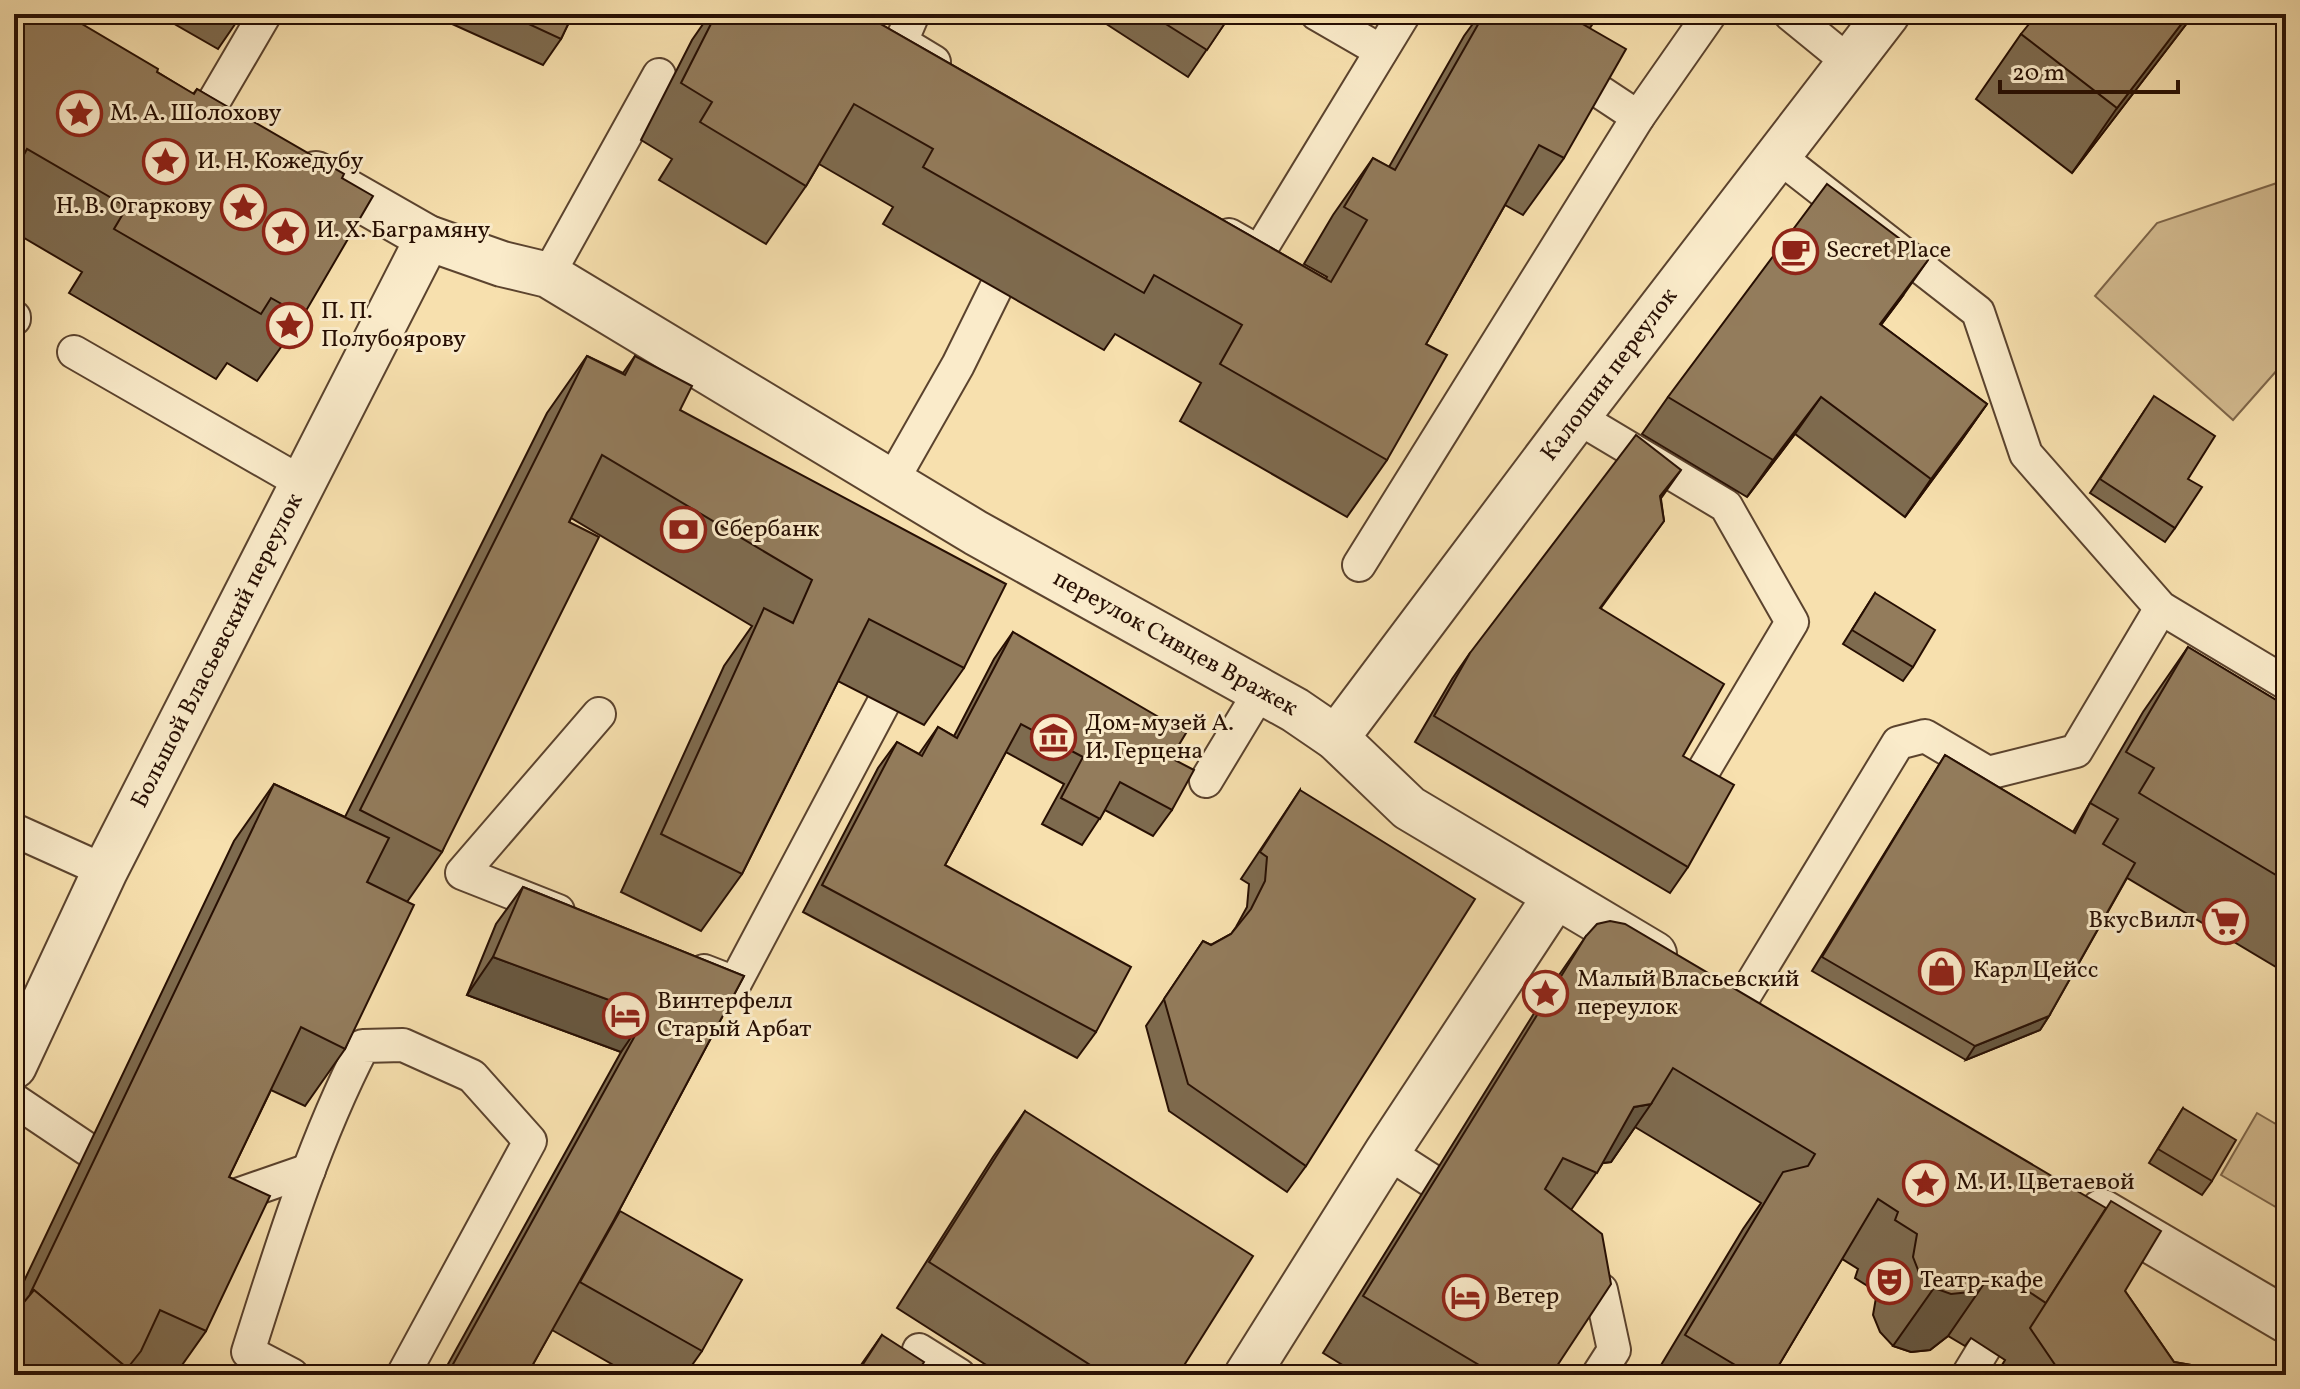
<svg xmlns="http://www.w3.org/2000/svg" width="2300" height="1389" font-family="Vollkorn,serif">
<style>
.green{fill:#d4bc91;stroke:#7e664a;stroke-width:2}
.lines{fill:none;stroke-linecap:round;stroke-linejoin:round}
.service-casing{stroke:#5b432e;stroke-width:36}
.minor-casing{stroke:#5b432e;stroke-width:48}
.service{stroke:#faebca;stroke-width:32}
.minor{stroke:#faebca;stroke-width:44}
.wall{fill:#7e6b4f;stroke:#270f03;stroke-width:2}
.shaded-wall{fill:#675740;stroke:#270f03;stroke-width:2}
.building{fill:#937c5c;stroke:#270f03;stroke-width:2}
.labels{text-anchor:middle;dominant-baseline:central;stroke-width:6;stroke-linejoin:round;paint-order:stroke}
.poi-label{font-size:24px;fill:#270f03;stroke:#faebca;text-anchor:start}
.street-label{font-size:24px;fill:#270f03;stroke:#faebca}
</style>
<rect width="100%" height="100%" fill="#f7e0ae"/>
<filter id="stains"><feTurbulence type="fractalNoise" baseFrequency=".0025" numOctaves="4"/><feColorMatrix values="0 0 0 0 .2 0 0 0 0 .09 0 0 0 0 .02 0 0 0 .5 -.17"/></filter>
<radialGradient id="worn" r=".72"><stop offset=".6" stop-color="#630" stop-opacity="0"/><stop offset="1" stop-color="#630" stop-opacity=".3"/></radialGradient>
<g class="green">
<polygon points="2286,180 2286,360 2233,420 2095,296 2157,223"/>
<polygon points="2257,1113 2286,1130 2286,1213 2221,1175"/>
</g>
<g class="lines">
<defs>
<g id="service">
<polyline points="913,14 901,42 934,62"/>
<polyline points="1317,14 1381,51"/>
<polyline points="1790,14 1850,63"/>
<polyline points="1564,68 1638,117"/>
<polyline points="207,113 265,14"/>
<polyline points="1778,156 1978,312 2026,454 2161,608 2286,683"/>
<polyline points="1229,235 1259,252 1404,14"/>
<polyline points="548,275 659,75"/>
<polyline points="14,317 14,319"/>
<polyline points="74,352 304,484"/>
<polyline points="1577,417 1726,506 1792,622 1705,768"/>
<polyline points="892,481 958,365 996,288"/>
<polyline points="1359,565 1638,117 1710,14"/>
<polyline points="1206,781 1261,690"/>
<polyline points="14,830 105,871"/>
<polyline points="558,911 462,873 599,714"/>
<polyline points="704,971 735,983 883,704"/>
<polyline points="1740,1003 1898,743 1925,736 1988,773 2076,751 2161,608"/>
<polyline points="14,1100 87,1149"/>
<polyline points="1387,1152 1432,1181"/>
<polyline points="214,1203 309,1170"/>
<polyline points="1572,1271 1601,1290 1614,1350 1598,1375"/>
<polyline points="919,1350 959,1375"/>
<path d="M292,1375L248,1352C281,1248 313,1143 363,1046L403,1045L472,1076L530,1141L403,1375"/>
<polyline points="1968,1375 1985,1347"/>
</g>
<g id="minor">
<polyline points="316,174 428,238 502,264 548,275 976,533 1295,710 1336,738 1409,808 1654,954"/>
<polyline points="1336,738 1577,417 1887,14"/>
<polyline points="14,1066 105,871 428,238"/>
<polyline points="2102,1212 2286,1320"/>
<polyline points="1247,1375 1387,1152 1555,897"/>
</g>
</defs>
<use href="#service" class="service-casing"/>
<use href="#minor" class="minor-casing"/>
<use href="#service" class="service"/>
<use href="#minor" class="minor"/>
</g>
<g class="wall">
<polygon points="14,14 157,72 193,94 197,89 342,178 303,316 257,381 227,363 216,379 69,293 82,272 14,232"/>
<polygon points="157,14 242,14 218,49"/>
<polygon points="430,14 573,14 561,39 543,65"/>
<polygon points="710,14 863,14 1326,279 1327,277 1304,264 1333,215 1373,158 1389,167 1464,36 1480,14 1599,14 1590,28 1564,158 1523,215 1505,205 1426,344 1387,460 1347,517 1180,421 1201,383 1115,334 1104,350 883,224 893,207 819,164 806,186 766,244 659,180 672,159 641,140 692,40"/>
<polygon points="1099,14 1231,14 1188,77 1097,18"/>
<polygon points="2194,14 2072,173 1976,99 2021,34"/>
<polygon points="1902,297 1881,325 1987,404 1961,441 1905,517 1795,434 1747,497 1642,434 1668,397"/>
<polygon points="587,356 623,373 635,356 680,410 964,668 924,725 838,681 742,874 701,931 621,892 724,666 752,626 571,518 442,852 407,902 345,1049 305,1106 271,1090 229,1177 206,1331 175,1375 137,1375 127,1371 124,1375 14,1375 14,1302 234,841 274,784 345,817 547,413"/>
<polygon points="2145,410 2188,479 2175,528 2165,542 2090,493"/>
<polygon points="1661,499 1664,521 1601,608 1683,756 1688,867 1670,893 1415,742 1452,679 1470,653"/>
<polygon points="1875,593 1913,667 1903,681 1843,644"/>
<polygon points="1013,632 1171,758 1172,810 1153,836 1105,810 1082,845 1042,824 1064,784 1006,752 945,865 1096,1032 1077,1058 803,912 878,768 897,742 919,754 938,727 954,736 994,659"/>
<polygon points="2188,647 2286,706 2286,973 2127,878 2049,1016 2040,1030 1966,1060 1812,971 1945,755 2073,832 2143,712"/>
<polygon points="1300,790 1306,1166 1287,1192 1169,1111 1146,1026 1203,941 1211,945 1231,934 1236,927 1247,907 1249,884 1241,879"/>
<polygon points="523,887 744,976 614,1220 702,1351 685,1375 631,1375 552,1330 527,1375 442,1375 621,1052 467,995 496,924"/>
<polygon points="1586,936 2125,1291 2174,1362 2248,1375 1996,1375 2005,1360 1971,1338 1965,1346 1948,1336 1930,1350 1911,1352 1893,1346 1880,1332 1873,1315 1877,1292 1855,1278 1858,1269 1842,1259 1773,1375 1655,1375 1743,1229 1761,1203 1635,1127 1611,1162 1603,1163 1571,1210 1551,1375 1359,1375 1323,1353 1546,994"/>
<polygon points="2183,1108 2212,1181 2202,1195 2149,1163"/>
<polygon points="1025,1111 1178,1375 1002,1375 897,1308 993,1157"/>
<polygon points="882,1335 916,1375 854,1375"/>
</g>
<g class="shaded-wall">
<polygon points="2189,14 2194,14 2072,173 2117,108"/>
<polygon points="1928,260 1902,297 1854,361 1880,324"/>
<polygon points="1821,397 1795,434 1747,497 1773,460"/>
<polygon points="1987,404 1961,441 1905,517 1931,479"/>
<polygon points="1681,470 1662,497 1642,522 1660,496"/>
<polygon points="493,957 647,1014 621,1052 467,995"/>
<polygon points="2049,1016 2040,1030 1966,1060 1975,1046"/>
<polygon points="1651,1104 1611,1162 1594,1164 1634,1107"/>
<polygon points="1988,1278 1948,1336 1930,1350 1911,1352 1893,1346 1934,1288"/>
</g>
<g class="building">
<polygon points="14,14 65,14 158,69 157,72 194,94 197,89 344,174 342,178 373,196 303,316 271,298 261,314 114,229 127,207 27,149 14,173"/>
<polygon points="221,14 242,14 236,23"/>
<polygon points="507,14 573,14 561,39"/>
<polygon points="716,14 863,14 1331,282 1367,220 1344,207 1373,158 1395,170 1484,14 1565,14 1626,49 1564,158 1539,145 1426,344 1447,355 1387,460 1220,364 1242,325 1154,275 1144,293 923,167 933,149 854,104 806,186 700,122 712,102 681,83"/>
<polygon points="1150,14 1231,14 1207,50"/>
<polygon points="1589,14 1599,14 1597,18"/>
<polygon points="2037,14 2189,14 2117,108 2021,34"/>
<polygon points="1827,184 1928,260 1880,324 1987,404 1931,479 1821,397 1773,460 1668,397"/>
<polygon points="587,356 625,375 635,356 692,386 680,410 1006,584 964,668 869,619 742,874 661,834 764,608 793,623 812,580 602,455 569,522 599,537 442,852 360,810"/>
<polygon points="2154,396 2215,436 2188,479 2202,487 2175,528 2100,479"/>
<polygon points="1636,435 1681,470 1660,496 1664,521 1600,608 1724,684 1683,756 1734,785 1688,867 1434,716 1470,653"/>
<polygon points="1875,593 1935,630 1913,667 1852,630"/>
<polygon points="1013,632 1186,733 1171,758 1194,770 1172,810 1120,782 1100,819 1061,798 1083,757 1021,724 945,865 1131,967 1096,1032 822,885 897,742 922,756 938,727 957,738"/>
<polygon points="2188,647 2286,706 2286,881 2139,793 2154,768 2126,752"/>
<polygon points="1945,755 2075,833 2090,803 2118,819 2103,844 2135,863 2049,1016 1975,1046 1822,957"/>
<polygon points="274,784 389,838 367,882 414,905 345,1049 301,1027 229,1177 270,1196 206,1331 160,1310 141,1351 122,1375 127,1368 34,1290 30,1294"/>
<polygon points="1300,790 1475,899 1306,1166 1188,1084 1164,999 1203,941 1211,945 1231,934 1251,909 1265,881 1267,857 1260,852"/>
<polygon points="523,887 744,976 614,1220 527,1375 447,1375 647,1014 493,957"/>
<polygon points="1610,921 1625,924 2106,1208 2046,1303 2011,1280 2006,1289 1988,1278 1970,1292 1951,1294 1934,1288 1920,1275 1913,1257 1917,1234 1895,1220 1898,1212 1878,1199 1773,1375 1752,1375 1685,1335 1783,1172 1808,1166 1815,1154 1673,1068 1651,1104 1634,1107 1597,1173 1563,1158 1545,1189 1602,1234 1611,1284 1551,1375 1496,1375 1363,1296 1586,936 1597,924"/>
<polygon points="2183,1108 2236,1140 2212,1181 2158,1149"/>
<polygon points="1025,1111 1253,1256 1178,1375 1106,1375 929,1262"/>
<polygon points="2111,1201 2161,1231 2125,1291 2174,1362 2249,1375 2062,1375 2030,1328"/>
<polygon points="620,1211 742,1280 702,1351 580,1282"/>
<polygon points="34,1290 127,1368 121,1375 14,1375 14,1314"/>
<polygon points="882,1335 924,1362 916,1375 856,1375"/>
</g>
<defs>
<symbol id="sight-ring" viewBox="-11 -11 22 22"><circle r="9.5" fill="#faebca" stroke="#8f2418" stroke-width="1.5"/><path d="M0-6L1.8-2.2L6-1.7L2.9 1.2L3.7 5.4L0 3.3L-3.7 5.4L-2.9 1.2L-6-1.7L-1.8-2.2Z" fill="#8f2418"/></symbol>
<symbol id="cafe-ring" viewBox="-11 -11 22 22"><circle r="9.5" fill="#faebca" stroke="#8f2418" stroke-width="1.5"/><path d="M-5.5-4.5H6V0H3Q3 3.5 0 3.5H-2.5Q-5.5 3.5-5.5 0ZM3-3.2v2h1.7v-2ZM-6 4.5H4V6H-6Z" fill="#8f2418"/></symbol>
<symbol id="bank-ring" viewBox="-11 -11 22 22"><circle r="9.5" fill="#faebca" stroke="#8f2418" stroke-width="1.5"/><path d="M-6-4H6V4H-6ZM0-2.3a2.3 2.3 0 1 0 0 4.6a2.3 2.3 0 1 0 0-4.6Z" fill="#8f2418"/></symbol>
<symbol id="museum-ring" viewBox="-11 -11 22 22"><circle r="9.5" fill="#faebca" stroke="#8f2418" stroke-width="1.5"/><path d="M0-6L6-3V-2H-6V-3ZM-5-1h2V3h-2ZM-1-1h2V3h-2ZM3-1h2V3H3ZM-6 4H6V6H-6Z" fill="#8f2418"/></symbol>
<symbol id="supermarket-ring" viewBox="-11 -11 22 22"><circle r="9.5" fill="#faebca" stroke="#8f2418" stroke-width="1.5"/><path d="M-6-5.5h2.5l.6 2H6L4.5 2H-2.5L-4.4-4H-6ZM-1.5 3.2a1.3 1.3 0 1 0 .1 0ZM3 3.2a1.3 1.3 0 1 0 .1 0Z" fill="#8f2418"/></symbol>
<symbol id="shop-ring" viewBox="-11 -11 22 22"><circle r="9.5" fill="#faebca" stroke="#8f2418" stroke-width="1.5"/><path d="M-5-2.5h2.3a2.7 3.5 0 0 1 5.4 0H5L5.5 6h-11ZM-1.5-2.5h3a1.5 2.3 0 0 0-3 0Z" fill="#8f2418"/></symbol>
<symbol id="hotel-ring" viewBox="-11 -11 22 22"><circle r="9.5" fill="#faebca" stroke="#8f2418" stroke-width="1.5"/><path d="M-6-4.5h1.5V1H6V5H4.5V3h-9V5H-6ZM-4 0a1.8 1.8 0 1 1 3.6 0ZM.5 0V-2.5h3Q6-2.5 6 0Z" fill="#8f2418"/></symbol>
<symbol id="theatre-ring" viewBox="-11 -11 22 22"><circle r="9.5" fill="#faebca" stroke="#8f2418" stroke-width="1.5"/><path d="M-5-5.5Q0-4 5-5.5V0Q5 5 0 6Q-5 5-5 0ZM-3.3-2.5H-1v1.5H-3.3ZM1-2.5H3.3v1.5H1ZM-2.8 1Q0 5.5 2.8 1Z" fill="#8f2418"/></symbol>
</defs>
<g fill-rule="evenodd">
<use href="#sight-ring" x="54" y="88" width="51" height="51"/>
<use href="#sight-ring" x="140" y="136" width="51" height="51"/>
<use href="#sight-ring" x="218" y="182" width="51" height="51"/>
<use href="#sight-ring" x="260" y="206" width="51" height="51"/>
<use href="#cafe-ring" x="1770" y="226" width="51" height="51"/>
<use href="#sight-ring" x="264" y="300" width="51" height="51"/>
<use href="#bank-ring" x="658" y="504" width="51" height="51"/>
<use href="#museum-ring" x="1028" y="712" width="51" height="51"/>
<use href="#supermarket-ring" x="2200" y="896" width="51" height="51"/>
<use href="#shop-ring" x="1916" y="946" width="51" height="51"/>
<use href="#sight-ring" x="1520" y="968" width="51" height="51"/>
<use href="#hotel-ring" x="600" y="990" width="51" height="51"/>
<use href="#sight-ring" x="1900" y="1158" width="51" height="51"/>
<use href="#theatre-ring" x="1864" y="1256" width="51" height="51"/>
<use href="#hotel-ring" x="1440" y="1272" width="51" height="51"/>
</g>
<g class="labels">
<g class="poi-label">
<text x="110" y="114">М. А. Шолохову</text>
<text x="197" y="162">И. Н. Кожедубу</text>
<text x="212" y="207" text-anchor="end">Н. В. Огаркову</text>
<text x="316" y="231">И. Х. Баграмяну</text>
<text x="1826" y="251">Secret Place</text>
<text x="321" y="312">П. П.<tspan x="321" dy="28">Полубоярову</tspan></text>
<text x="714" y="530">Сбербанк</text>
<text x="1085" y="724">Дом-музей А.<tspan x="1085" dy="28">И. Герцена</tspan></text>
<text x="2195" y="921" text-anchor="end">ВкусВилл</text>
<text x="1973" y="971">Карл Цейсс</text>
<text x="1577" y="980">Малый Власьевский<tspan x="1577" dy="28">переулок</tspan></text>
<text x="657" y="1002">Винтерфелл<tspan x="657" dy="28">Старый Арбат</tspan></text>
<text x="1956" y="1183">М. И. Цветаевой</text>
<text x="1920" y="1281">Театр-кафе</text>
<text x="1496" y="1297">Ветер</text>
</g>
<g class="street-label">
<text transform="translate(1610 375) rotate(-53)">Калошин переулок</text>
<text transform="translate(1175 644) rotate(29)">переулок Сивцев Вражек</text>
<text transform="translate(218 651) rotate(-63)">Большой Власьевский переулок</text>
</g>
</g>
<rect width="2300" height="1389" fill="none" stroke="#f7e0ae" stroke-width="48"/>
<rect x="16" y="16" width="2268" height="1357" fill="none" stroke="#270f03" stroke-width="4"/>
<rect x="24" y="24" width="2252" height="1341" fill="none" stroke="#270f03" stroke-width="2"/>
<path d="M2000 80v12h178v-12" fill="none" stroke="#270f03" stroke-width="4"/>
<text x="2012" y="80" font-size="24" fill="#270f03" stroke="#faebca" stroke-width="6" paint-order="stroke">20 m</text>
<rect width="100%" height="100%" filter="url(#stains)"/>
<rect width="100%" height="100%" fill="url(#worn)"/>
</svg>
